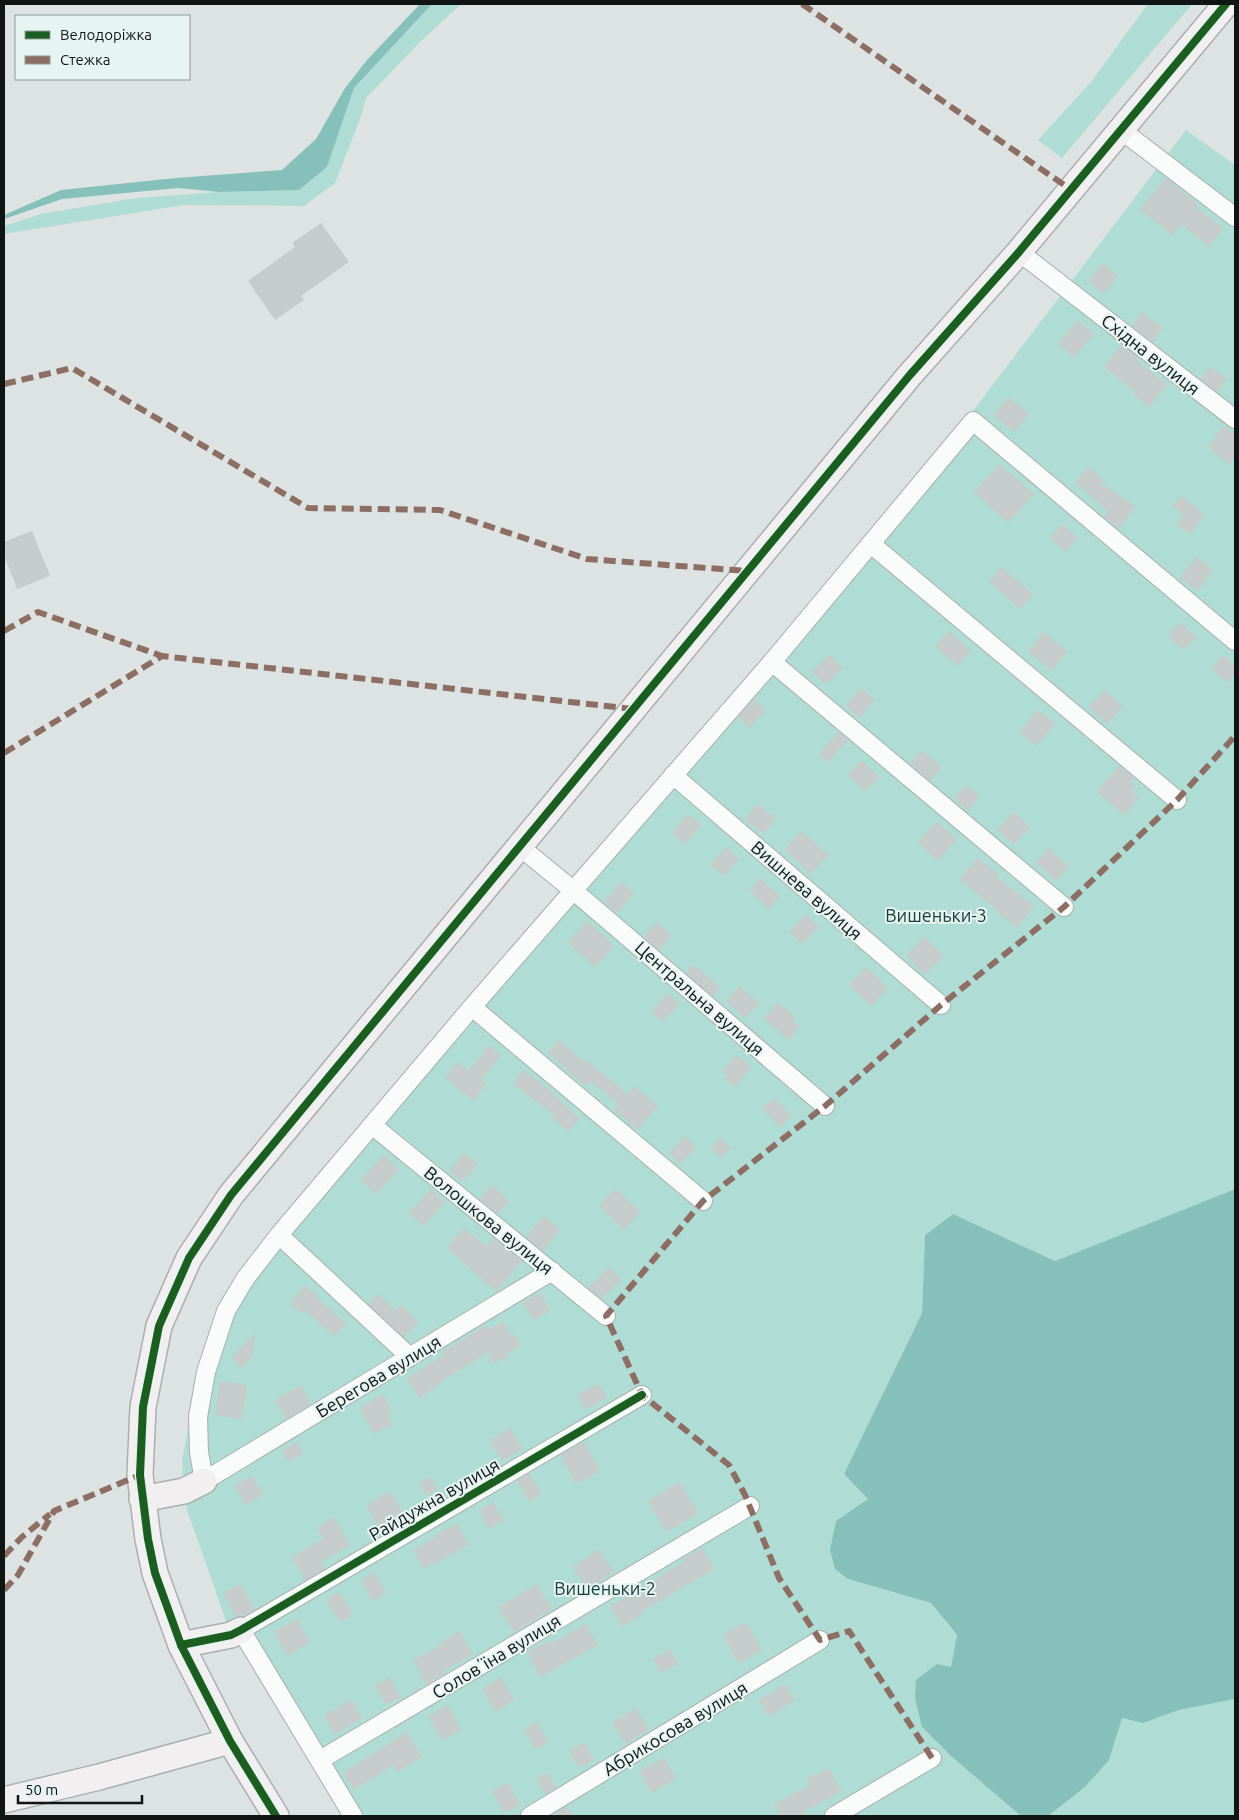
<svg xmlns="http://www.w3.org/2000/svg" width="1239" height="1820" font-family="Ubuntu,sans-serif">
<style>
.green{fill:#b0dcd6}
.water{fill:#85c1ba}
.building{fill:#c6cccb}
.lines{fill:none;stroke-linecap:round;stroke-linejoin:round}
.street-casing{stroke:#a9afae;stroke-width:20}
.secondary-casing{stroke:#a9afae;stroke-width:28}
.street{stroke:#fafbfb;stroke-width:18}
.secondary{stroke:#f1eff0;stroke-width:25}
.quiet{stroke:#8d6e63;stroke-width:6;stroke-dasharray:12 6;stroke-linecap:butt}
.cycleway-casing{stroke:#e6f4f2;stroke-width:11}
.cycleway{stroke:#1b5e20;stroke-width:8}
.labels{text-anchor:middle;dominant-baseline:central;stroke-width:4;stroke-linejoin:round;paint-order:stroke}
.street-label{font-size:18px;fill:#101514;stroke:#e6f4f2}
.park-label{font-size:18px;fill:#173e3a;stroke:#e6f4f2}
</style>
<rect width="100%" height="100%" fill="#dce3e2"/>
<g class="green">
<polygon points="432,4 461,4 421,41 366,98 360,119 335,183 304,206 184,205 4,234 4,226 41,214 136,198 219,192 299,190 327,167 354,88"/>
<polygon points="1148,4 1192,4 1062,158 1038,140 1091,82"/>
<polygon points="1186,130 1235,165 1235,1189 1055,1261 953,1214 925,1235 922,1313 844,1474 868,1499 856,1508 847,1579 931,1603 957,1636 951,1668 922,1727 952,1757 1021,1816 343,1816 255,1666 231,1635 187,1510 184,1491 182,1461 198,1376 220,1308 263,1242 973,411"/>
<polygon points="1235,1699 1235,1816 1048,1816 1084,1788 1116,1736 1122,1718 1143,1723 1179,1710"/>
</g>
<g class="water">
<polygon points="420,4 432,4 354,88 327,167 299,190 219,192 178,188 62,199 4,219 4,215 61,190 176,178 282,170 316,139 345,88 367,60"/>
<polygon points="1235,1189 1235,1699 1179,1710 1143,1723 1122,1718 1109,1760 1084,1788 1048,1816 1021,1816 952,1757 922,1727 915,1698 916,1680 937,1664 951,1667 957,1635 931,1603 848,1579 835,1569 830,1550 836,1521 868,1499 844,1474 922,1313 925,1235 953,1214 1055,1261"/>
</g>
<g class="building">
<polygon points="1166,178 1198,204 1196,207 1223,228 1209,247 1181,224 1172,235 1140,209"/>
<polygon points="321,223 349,262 301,296 304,300 275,320 248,281 295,247 292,243"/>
<polygon points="1103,263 1118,276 1103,294 1088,281"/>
<polygon points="1142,312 1163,328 1153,342 1132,326"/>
<polygon points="1077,320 1094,334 1074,357 1058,344"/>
<polygon points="1122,345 1140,359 1138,362 1167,384 1150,407 1134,395 1136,392 1104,367"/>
<polygon points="1210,367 1227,379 1217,392 1201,379"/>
<polygon points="1009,397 1029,414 1014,432 993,415"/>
<polygon points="1224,426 1235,435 1235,457 1229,465 1208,447"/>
<polygon points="1000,464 1034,494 1008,523 974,492"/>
<polygon points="1089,467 1104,480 1101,483 1135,506 1120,529 1104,517 1108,511 1075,483"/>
<polygon points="1181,496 1205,514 1190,534 1176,525 1184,514 1173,507"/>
<polygon points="1062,524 1078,538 1066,552 1050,538"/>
<polygon points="32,531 50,576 17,589 4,555 4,542"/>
<polygon points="1196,557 1213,570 1198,591 1180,578"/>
<polygon points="1001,567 1033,594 1020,609 989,582"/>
<polygon points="1180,622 1196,637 1184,650 1168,636"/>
<polygon points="949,631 971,650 958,666 935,647"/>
<polygon points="1043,632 1067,651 1052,671 1028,652"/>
<polygon points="829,654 843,668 826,685 812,672"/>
<polygon points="1223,655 1235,666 1235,674 1227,683 1211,669"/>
<polygon points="861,688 875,700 859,718 846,706"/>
<polygon points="1105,690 1123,706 1107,724 1088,707"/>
<polygon points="754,699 766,710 750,728 738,717"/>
<polygon points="1038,710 1055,724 1036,746 1019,732"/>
<polygon points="838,732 848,739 828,763 819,755"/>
<polygon points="922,750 942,767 930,781 910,764"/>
<polygon points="862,760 879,777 866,791 848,775"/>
<polygon points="1119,766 1135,779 1131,783 1135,786 1131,791 1139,797 1125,815 1097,792"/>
<polygon points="966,785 980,797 968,811 954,798"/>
<polygon points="757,804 776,818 764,834 745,820"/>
<polygon points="1014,812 1030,827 1014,845 997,830"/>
<polygon points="687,814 701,825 686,844 672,833"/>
<polygon points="937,821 957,839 938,861 918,842"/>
<polygon points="801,831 828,855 811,874 785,850"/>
<polygon points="726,847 739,859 724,876 710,864"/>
<polygon points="1049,848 1069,867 1056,881 1036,862"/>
<polygon points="978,858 998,874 996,877 1034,906 1017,928 997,912 998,911 960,879"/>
<polygon points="760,878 780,897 768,909 749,890"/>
<polygon points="621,882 634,893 618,913 604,902"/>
<polygon points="806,914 819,927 802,944 789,932"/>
<polygon points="587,921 614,946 595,967 568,942"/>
<polygon points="657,922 672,935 660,950 644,937"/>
<polygon points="924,937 943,956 925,975 906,955"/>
<polygon points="693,964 720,988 713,996 686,973"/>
<polygon points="866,967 888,988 871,1006 849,985"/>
<polygon points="740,986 759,1003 745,1018 726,1001"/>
<polygon points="668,993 680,1004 662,1022 651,1011"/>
<polygon points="777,1002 795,1017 792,1020 800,1026 789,1040 764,1019"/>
<polygon points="559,1040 584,1062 586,1060 627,1094 634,1086 658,1106 638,1130 614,1110 619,1104 590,1081 585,1086 548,1053"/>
<polygon points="489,1045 501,1055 481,1080 486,1084 474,1101 445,1078 458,1062 469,1071"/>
<polygon points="736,1055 751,1066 736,1087 726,1080 728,1076 723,1072"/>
<polygon points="523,1070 547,1088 580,1119 568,1131 551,1116 553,1114 513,1084"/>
<polygon points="774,1098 791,1116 780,1127 762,1109"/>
<polygon points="685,1136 697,1147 680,1164 669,1153"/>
<polygon points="721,1138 731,1148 721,1158 711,1147"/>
<polygon points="465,1153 478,1164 462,1182 449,1171"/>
<polygon points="384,1155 399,1169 376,1194 361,1180"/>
<polygon points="492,1185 509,1201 498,1214 479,1199"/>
<polygon points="431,1189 445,1202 424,1226 409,1213"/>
<polygon points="615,1189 640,1212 624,1230 599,1206"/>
<polygon points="544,1216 560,1230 543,1251 526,1237"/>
<polygon points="464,1228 487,1247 494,1238 522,1261 496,1291 447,1248"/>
<polygon points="609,1267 621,1279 602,1299 589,1288"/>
<polygon points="305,1285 318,1296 316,1297 346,1323 334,1336 305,1310 302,1313 290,1303"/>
<polygon points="541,1293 550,1311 533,1320 523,1302"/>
<polygon points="378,1294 395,1310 401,1305 418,1321 404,1337 368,1304"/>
<polygon points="504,1322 511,1337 515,1333 521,1346 507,1353 509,1356 495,1363 493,1360 488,1363 487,1360 491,1356 489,1352 441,1381 442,1383 419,1398 407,1378 444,1355 442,1352 487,1325 489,1329"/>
<polygon points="256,1332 252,1357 241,1368 231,1358"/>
<polygon points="220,1381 247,1385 242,1419 215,1415"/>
<polygon points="598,1383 607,1398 585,1410 577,1395"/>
<polygon points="301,1385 311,1404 286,1419 275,1400"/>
<polygon points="383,1394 392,1412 387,1415 392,1424 374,1434 360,1408"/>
<polygon points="510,1428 523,1449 502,1461 490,1440"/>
<polygon points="297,1442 303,1454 288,1462 282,1450"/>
<polygon points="584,1442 600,1471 576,1484 560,1455"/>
<polygon points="529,1473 542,1494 530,1502 517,1481"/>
<polygon points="252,1476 263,1495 246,1505 235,1486"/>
<polygon points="431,1477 438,1489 426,1496 419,1483"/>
<polygon points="679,1482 698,1513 667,1532 648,1501"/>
<polygon points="390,1491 403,1512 378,1527 366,1505"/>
<polygon points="493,1502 504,1520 489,1529 479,1511"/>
<polygon points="334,1517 350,1545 321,1562 325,1569 305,1580 292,1557 323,1539 317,1528"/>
<polygon points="457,1523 469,1545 424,1569 413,1550 436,1537 435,1535"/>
<polygon points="702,1548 714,1569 641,1612 642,1615 622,1627 610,1606 684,1562 683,1559"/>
<polygon points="599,1549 614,1572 588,1589 573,1567"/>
<polygon points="375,1572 386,1593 373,1601 361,1580"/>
<polygon points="241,1584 255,1609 243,1616 236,1617 223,1593"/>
<polygon points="537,1584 552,1609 536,1618 537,1619 514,1632 499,1607"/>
<polygon points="339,1592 353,1614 340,1622 326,1600"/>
<polygon points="297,1619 310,1642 288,1656 274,1632"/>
<polygon points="746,1622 762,1650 739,1664 723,1635"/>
<polygon points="586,1624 598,1645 540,1677 527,1652 548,1641 550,1644"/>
<polygon points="460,1631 473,1654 443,1671 444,1674 427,1685 413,1660 443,1644 442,1642"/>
<polygon points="670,1649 678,1664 661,1673 653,1659"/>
<polygon points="390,1677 401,1697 386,1705 375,1685"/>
<polygon points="501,1677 514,1700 496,1712 482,1689"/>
<polygon points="785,1684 795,1700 769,1716 759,1700"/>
<polygon points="351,1700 362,1718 335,1734 324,1715"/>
<polygon points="448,1705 461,1730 441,1740 428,1716"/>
<polygon points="636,1708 649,1729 626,1744 612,1723"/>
<polygon points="537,1722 548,1742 535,1749 524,1729"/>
<polygon points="407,1732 422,1757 397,1772 393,1765 354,1790 343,1773"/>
<polygon points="584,1742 594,1760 579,1768 569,1751"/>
<polygon points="664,1757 676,1779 652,1793 639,1771"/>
<polygon points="829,1768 842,1792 803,1812 805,1816 780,1816 774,1805 810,1785 807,1779"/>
<polygon points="547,1773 556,1788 545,1794 536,1779"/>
<polygon points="509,1783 520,1805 504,1813 492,1791"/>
<polygon points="567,1806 573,1816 559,1816 556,1813"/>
</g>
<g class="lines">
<defs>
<g id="street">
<polyline points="1121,130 1235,217"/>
<polyline points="1019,252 1235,419"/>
<polyline points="871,544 1177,800"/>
<polyline points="772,662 1064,907"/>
<polyline points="673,775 941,1005"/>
<polyline points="519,846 574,891 825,1106"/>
<polyline points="472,1007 703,1201"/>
<polyline points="372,1125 606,1316"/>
<polyline points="279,1235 410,1357"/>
<polyline points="552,1271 204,1481 199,1452 198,1417 206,1372 226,1311 245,1279 279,1235 472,1007 772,662 973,421 1235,641"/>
<polyline points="320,1760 750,1506"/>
<polyline points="353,1816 241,1630 642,1395"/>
<polyline points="530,1816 820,1640"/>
<polyline points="834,1816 932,1758"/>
</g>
<g id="secondary">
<polyline points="142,1499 184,1491 204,1481"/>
<polyline points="181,1645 231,1635 241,1630"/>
<polyline points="4,1800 99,1777 230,1741"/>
<polyline points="276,1816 230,1741 181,1645 155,1573 148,1539 140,1475 143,1407 159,1326 189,1258 231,1195 909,376 1019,252 1226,4"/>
</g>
</defs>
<use href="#street" class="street-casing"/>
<use href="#secondary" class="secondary-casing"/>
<use href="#street" class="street"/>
<use href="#secondary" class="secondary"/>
<g class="quiet">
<polyline points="802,4 1070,189"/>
<polyline points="4,384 72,368 308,508 440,510 587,559 747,571"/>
<polyline points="4,631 38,612 162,656"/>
<polyline points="4,753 162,656 633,709"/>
<polyline points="4,1556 22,1537 50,1514"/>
<polyline points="4,1590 18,1575 54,1511 140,1475"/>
<polyline points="932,1758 849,1631 820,1640 779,1578 745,1495 729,1465 642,1395 606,1316 703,1201 825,1106 941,1005 1064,907 1177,800 1235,736"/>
</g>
<defs>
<g id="cycleway">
<polyline points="181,1645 231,1635 241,1630 642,1395"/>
<polyline points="276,1816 230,1741 181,1645 155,1573 148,1539 140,1475 143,1407 159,1326 189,1258 231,1195 909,376 1019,252 1226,4"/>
</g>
</defs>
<use href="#cycleway" class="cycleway-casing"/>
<use href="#cycleway" class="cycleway"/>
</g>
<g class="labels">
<g class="street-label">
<text transform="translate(1151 354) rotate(38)">Східна вулиця</text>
<text transform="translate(807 890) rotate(41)">Вишнева вулиця</text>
<text transform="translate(700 998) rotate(41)">Центральна вулиця</text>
<text transform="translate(489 1220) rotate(39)">Волошкова вулиця</text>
<text transform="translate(378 1376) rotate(-31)">Берегова вулиця</text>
<text transform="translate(434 1499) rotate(-30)">Райдужна вулиця</text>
<text transform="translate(496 1656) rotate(-31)">Соловʼїна вулиця</text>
<text transform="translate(675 1728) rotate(-31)">Абрикосова вулиця</text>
</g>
<g class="park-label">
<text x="936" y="915">Вишеньки-3</text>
<text x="605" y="1588">Вишеньки-2</text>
</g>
</g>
<rect width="1239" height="1820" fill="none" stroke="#101514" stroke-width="10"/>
<rect x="15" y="15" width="175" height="65" fill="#e6f4f2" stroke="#909b99"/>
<rect x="25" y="31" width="25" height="8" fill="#1b5e20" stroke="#909b99"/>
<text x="60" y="40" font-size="15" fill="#101514">Велодоріжка</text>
<rect x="25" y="56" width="25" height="8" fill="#8d6e63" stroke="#909b99"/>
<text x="60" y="65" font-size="15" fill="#101514">Стежка</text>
<path d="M18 1795v8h124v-8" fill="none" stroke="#101514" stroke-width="2.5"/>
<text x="25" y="1795" font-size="15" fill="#101514" stroke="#e6f4f2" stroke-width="4" paint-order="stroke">50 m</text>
</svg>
